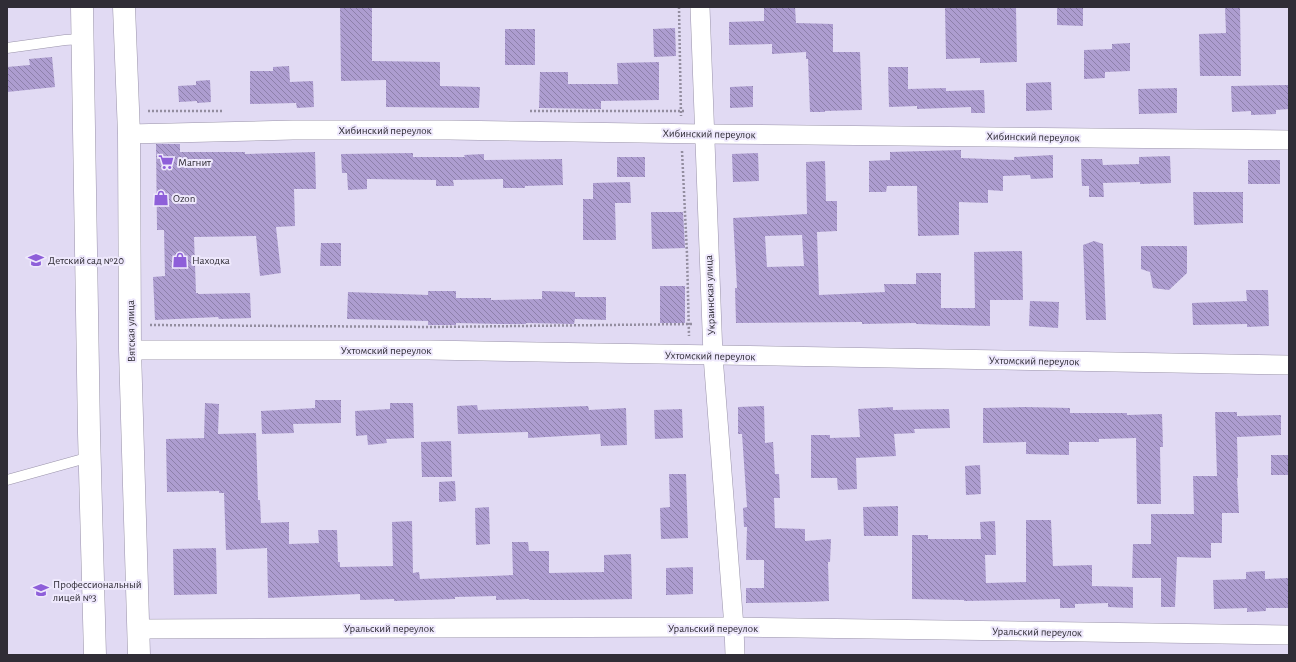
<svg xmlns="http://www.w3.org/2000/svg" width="1296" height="662" font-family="'Alegreya Sans',sans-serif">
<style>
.building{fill:url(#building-back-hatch);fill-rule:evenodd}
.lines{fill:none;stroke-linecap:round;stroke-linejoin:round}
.lane-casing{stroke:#9a93aa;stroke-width:11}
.street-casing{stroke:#9a93aa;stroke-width:20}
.primary-casing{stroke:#9a93aa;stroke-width:23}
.path{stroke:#938d9f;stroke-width:2.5;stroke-dasharray:2 2;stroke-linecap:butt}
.lane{stroke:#fff;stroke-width:10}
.street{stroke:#fff;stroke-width:19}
.primary{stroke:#fff;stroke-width:22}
.labels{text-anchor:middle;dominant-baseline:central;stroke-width:4;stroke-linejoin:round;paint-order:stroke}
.street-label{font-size:11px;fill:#302d36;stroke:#eee8fc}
.poi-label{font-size:11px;fill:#302d36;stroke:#eee8fc;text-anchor:start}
</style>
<defs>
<pattern id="building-back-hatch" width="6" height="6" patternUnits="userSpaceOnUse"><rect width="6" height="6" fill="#ad9dd0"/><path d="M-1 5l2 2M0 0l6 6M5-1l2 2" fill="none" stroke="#8d80aa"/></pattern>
</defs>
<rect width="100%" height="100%" fill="#e1daf3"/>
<g class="building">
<polygon points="340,7 372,7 372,61 440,62 440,86 480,87 479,108 386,107 386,80 341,81"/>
<polygon points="764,7 795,7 796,23 833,24 833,52 860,52 862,110 825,111 825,112 810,112 808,59 806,59 806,52 772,54 772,44 729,45 729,22 764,21"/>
<polygon points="945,7 1016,7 1017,62 980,63 980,58 946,59"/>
<polygon points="1057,7 1083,7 1083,26 1057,25"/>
<polygon points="1225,7 1240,7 1241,76 1200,76 1199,34 1226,33"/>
<polygon points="675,28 676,56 654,57 653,29"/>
<rect x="505" y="29" width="30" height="36"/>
<polygon points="1130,43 1130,71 1105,72 1105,78 1084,79 1084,50 1112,49 1112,44"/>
<polygon points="52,57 55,87 7,92 7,67 30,65 29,59"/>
<polygon points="659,62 659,100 601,101 601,109 539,108 540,72 568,72 568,84 618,84 617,63"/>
<polygon points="289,66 290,82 313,81 314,107 297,108 296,103 250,104 250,71 273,71 273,67"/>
<polygon points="888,67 908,67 908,89 946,88 946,91 984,90 985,113 971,113 971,107 917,109 917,106 889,107"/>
<polygon points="210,80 211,102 197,103 197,101 179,102 178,86 196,85 196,81"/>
<polygon points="1051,82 1052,110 1026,111 1026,83"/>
<polygon points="1289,85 1289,109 1276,110 1276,114 1251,115 1251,111 1232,112 1231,86"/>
<polygon points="753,86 753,107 730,108 730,87"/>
<polygon points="1177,88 1177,113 1139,114 1138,89"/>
<polygon points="156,144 180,144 180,152 245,152 245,154 315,152 316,189 294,189 295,226 276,227 281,273 260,276 256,236 194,237 196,293 198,293 198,294 250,293 251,318 219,319 218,317 155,320 153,277 165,276 164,230 157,230"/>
<polygon points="961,150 961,158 1014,160 1014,157 1053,155 1053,178 1031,179 1030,175 1003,176 1003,191 988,190 988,203 959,202 959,235 918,236 917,186 887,186 886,192 869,192 869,161 890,160 890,152"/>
<polygon points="413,153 413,157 465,157 464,155 484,154 484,160 562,159 563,185 525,186 525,188 503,188 503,179 453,180 454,186 436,186 436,180 367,179 367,189 348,190 347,173 342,173 341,154"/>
<polygon points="758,153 759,181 733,182 732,154"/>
<polygon points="1170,156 1171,183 1140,184 1140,182 1103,183 1104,197 1089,197 1089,186 1082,186 1081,159 1102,159 1103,165 1139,164 1139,157"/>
<rect x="617" y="157" width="28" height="20"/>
<rect x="1248" y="160" width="32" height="24"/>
<path d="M825,161L826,201H837V231L817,232L819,295L885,292L884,284H916V273H941V308H975L974,252L1022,251L1023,300H990V326L916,324V323L862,324V322L736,323L735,288H737L733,218L807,214L806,162ZM802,235L804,266L767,267L765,236Z"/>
<polygon points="630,182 631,203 615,203 616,240 583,240 583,199 593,199 593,183"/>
<polygon points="1193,192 1243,192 1243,223 1194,225"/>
<polygon points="651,212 683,212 685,248 652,249"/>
<polygon points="1094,241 1103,244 1106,320 1086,320 1083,245"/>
<polygon points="321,243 341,243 341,266 320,266"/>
<polygon points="1141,246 1187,246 1187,273 1169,290 1153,288 1150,272 1141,269"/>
<rect x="660" y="286" width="25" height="37"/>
<polygon points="1246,290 1268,290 1269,326 1247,327 1247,324 1193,325 1192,303 1247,301"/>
<polygon points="428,291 456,291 456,298 491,298 491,300 542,299 542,291 575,292 575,297 606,297 606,320 575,319 574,324 526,323 526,324 501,324 456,323 456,325 428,325 428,321 347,319 348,292 428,295"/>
<polygon points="1030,301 1059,302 1058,328 1029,326"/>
<polygon points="315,400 341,400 341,423 293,424 294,433 262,434 261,411 315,408"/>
<polygon points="205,403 219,404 218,434 256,433 258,500 260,500 261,523 289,522 289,544 319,543 318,530 337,530 338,562 340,562 340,567 393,566 392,522 412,521 413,573 419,572 420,579 513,575 512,542 528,542 529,551 549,551 549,573 604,572 604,555 631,554 632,599 571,600 529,600 529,599 496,600 496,596 455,597 455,599 394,601 394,599 360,600 360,594 268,598 267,548 226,550 224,493 219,493 219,491 167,492 166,439 204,438"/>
<polygon points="390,403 413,403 414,438 386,439 387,443 368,445 367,435 356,436 355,411 390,409"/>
<polygon points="477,405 478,410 588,406 589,410 626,408 627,445 601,446 600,434 528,438 528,432 458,434 457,406"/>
<polygon points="764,406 765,443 773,442 775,474 779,474 780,498 774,498 775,528 805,529 805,541 831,539 830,562 828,562 829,601 808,602 746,603 746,588 764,588 764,560 746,560 747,527 744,527 743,508 747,507 742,434 738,434 738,407"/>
<polygon points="893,407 893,410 949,409 950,428 914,429 915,433 894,434 896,456 856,458 857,489 838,490 837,478 811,478 811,435 830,435 830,438 860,437 858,409"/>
<polygon points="1024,407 1070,408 1070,413 1127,413 1127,415 1162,414 1163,447 1160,447 1161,504 1137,504 1136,438 1099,439 1099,442 1069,442 1069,455 1026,454 1026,442 983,443 983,408"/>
<polygon points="682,409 683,438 655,439 654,410"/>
<polygon points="1215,412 1237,412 1237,416 1281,415 1281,435 1237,437 1238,478 1237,478 1239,513 1222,513 1222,543 1211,543 1211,558 1177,557 1175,607 1161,607 1161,578 1132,578 1133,544 1151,544 1151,514 1194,514 1193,476 1217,476"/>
<polygon points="451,441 452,477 422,477 421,442"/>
<rect x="1271" y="455" width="18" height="20"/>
<polygon points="980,465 981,494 966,495 965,466"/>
<polygon points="669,474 686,474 688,538 661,539 660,508 670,507"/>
<polygon points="455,481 456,501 439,502 439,482"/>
<polygon points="898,506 898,536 864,536 863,507"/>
<polygon points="489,507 490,544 476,545 475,508"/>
<polygon points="1026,520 1051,520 1053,566 1092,565 1092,586 1133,587 1133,608 1108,607 1108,603 1075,604 1075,608 1060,608 1060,599 964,601 964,600 912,599 912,535 928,535 928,539 981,539 980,522 995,521 996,555 985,555 986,583 1026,582"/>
<polygon points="216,548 217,594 174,595 173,549"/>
<polygon points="693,567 693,594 666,595 666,568"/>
<polygon points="1265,571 1265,579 1289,578 1289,608 1266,608 1266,611 1247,612 1247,608 1214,609 1213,580 1246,579 1246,572"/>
</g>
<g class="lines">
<defs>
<g id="lane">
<polyline points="7,48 65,40 83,39"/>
<polyline points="7,480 90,457"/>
</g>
<g id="street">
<polyline points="700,7 713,356 734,627 735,655"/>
<polyline points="129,134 293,130 449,130 705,134 1289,140"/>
<polyline points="130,350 429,350 1289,365"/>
<polyline points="138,629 734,627 1289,635"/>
</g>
<g id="primary">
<polyline points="82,7 89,433 95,655"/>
<polyline points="124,7 129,134 130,350 139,655"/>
</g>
</defs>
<use href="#lane" class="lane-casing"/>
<use href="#street" class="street-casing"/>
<use href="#primary" class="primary-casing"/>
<g class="path">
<polyline points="679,7 681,116"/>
<polyline points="148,111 223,111"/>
<polyline points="530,111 685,111"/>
<polyline points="682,151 687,254 689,336"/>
<polyline points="150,325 432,327 694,324"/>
</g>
<use href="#lane" class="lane"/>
<use href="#street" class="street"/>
<use href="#primary" class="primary"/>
</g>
<defs>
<symbol id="supermarket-bare" viewBox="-9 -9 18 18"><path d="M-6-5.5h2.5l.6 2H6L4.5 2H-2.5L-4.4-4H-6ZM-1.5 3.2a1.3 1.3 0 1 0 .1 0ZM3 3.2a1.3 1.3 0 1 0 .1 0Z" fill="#8e5fd9" stroke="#eee8fc" stroke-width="2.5" paint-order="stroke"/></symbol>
<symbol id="shop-bare" viewBox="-9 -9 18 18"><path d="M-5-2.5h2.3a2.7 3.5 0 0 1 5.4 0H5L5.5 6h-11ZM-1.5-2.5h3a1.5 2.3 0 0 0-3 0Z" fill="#8e5fd9" stroke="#eee8fc" stroke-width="2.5" paint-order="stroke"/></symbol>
<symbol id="school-bare" viewBox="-9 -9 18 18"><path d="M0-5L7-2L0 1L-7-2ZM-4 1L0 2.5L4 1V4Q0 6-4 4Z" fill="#8e5fd9" stroke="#eee8fc" stroke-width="2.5" paint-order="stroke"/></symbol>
<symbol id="university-bare" viewBox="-9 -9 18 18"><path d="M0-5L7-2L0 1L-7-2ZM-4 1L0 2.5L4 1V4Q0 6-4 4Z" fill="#8e5fd9" stroke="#eee8fc" stroke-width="2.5" paint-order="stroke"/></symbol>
</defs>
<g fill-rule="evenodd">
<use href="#supermarket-bare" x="155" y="151" width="22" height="22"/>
<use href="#shop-bare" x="150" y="187" width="22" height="22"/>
<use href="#school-bare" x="25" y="249" width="22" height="22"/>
<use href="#shop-bare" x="169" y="249" width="22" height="22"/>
<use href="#university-bare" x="30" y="579" width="22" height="22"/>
</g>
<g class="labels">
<g class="street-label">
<text x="385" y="130">Хибинский переулок</text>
<text transform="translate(709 134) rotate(1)">Хибинский переулок</text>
<text transform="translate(1033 137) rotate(1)">Хибинский переулок</text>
<text transform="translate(710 295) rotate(-92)">Украинская улица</text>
<text transform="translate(131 331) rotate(-91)">Вятская улица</text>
<text x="386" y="350">Ухтомский переулок</text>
<text transform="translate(710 356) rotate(1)">Ухтомский переулок</text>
<text transform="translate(1034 361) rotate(1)">Ухтомский переулок</text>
<text x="389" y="628">Уральский переулок</text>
<text x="713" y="628">Уральский переулок</text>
<text transform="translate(1037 632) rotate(1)">Уральский переулок</text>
</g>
<g class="poi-label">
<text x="178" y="162">Магнит</text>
<text x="173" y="198">Ozon</text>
<text x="48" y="260">Детский сад №20</text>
<text x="192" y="260">Находка</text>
<text x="53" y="584">Профессиональный<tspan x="53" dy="13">лицей №3</tspan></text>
</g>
</g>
<rect width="1296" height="662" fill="none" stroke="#302d36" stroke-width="16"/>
</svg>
